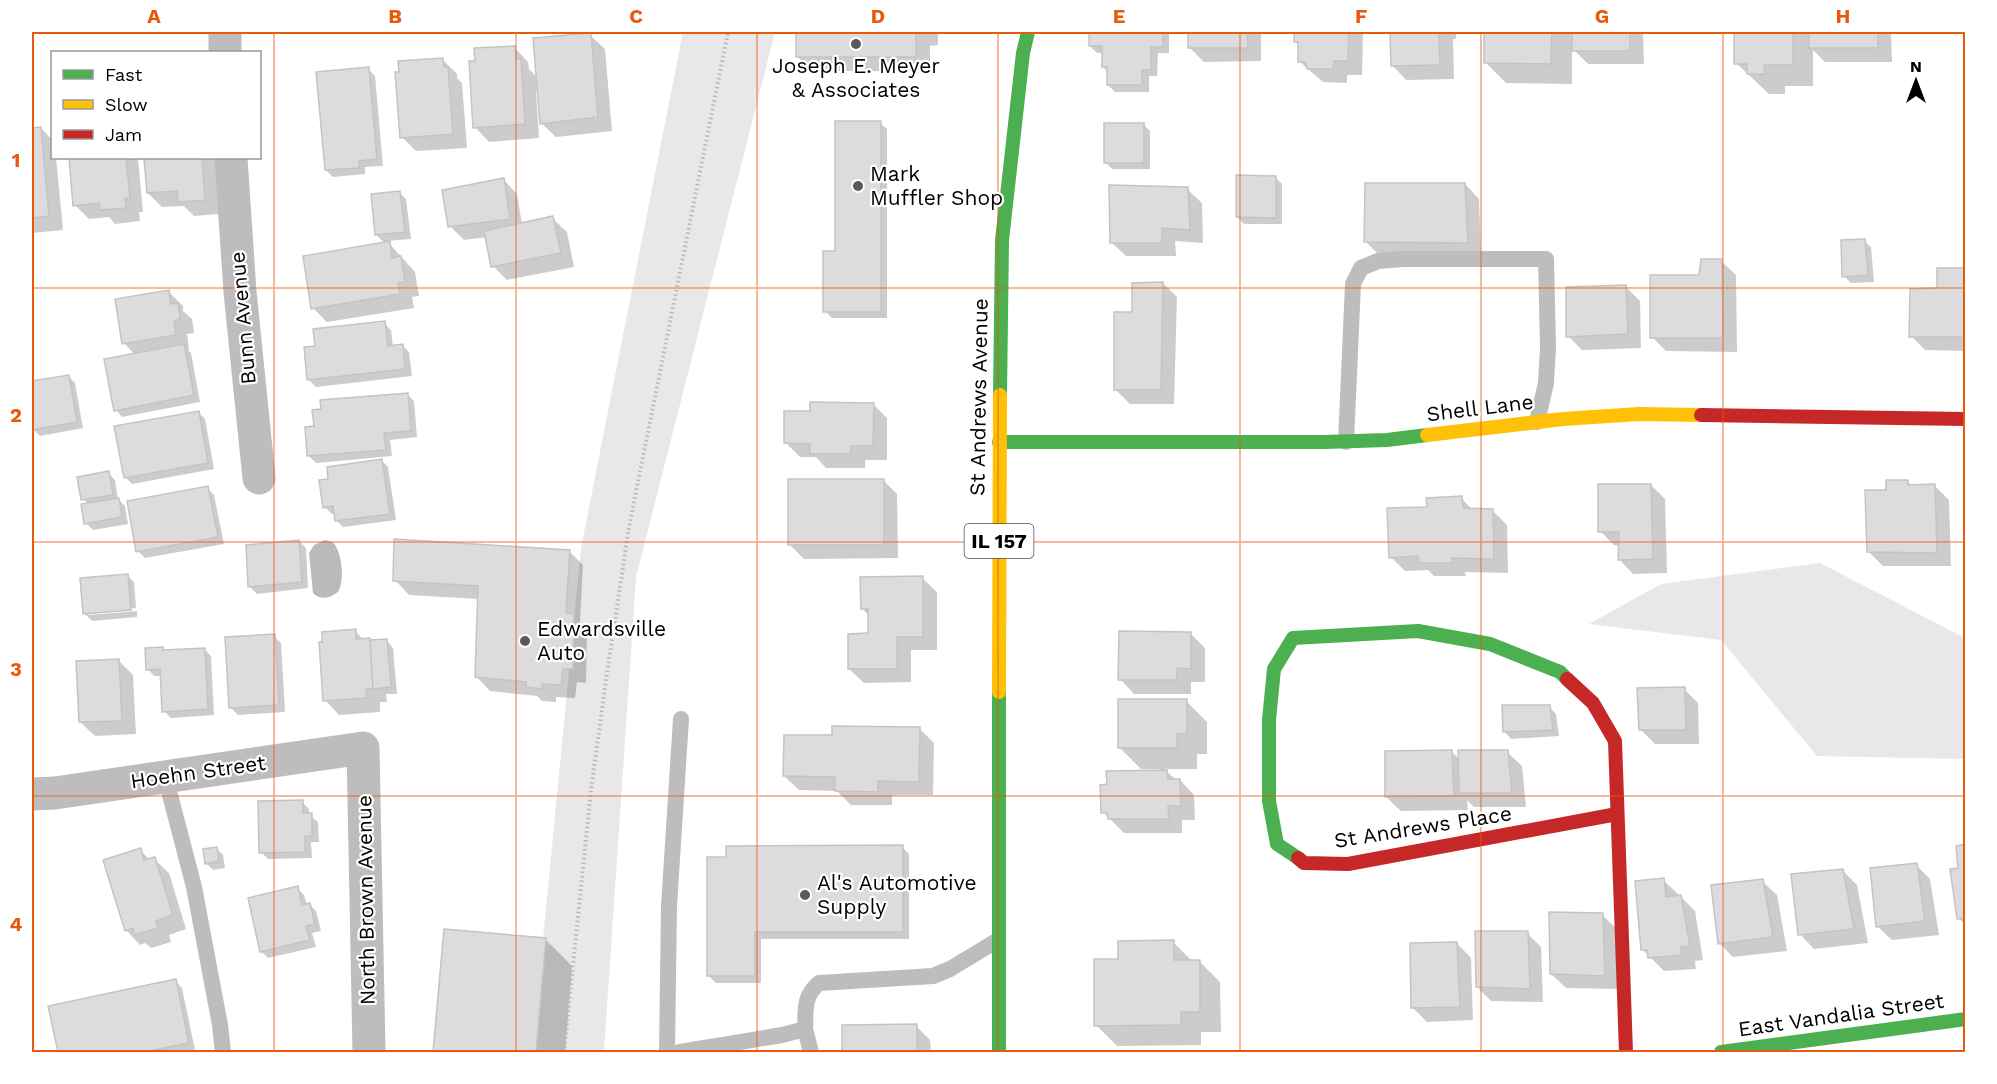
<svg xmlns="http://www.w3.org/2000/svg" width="1997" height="1084" font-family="'Work Sans',sans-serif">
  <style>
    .green { fill: #e8e8e8 }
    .water { fill: #bababa }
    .shadow { fill: #0003 }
    .building { fill: #dcdcdc; stroke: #c4c4c4; stroke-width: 1.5 }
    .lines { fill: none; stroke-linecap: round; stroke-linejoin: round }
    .path { stroke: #b8b8b8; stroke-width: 4; stroke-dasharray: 1.5 3; stroke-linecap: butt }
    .lane { stroke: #bdbdbd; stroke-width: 16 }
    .street { stroke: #bdbdbd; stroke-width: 33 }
    .fast { stroke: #4caf50; stroke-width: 14 }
    .slow { stroke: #ffc107; stroke-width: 14 }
    .jam { stroke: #c62828; stroke-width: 14 }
    .grid { fill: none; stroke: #e8590c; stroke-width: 1.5; stroke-opacity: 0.55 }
    .poi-dot { fill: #595959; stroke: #fff; stroke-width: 2 }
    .labels { text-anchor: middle; stroke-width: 4.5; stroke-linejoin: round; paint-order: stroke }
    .shield { fill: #fff; stroke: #4c4c4c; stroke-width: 1.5 }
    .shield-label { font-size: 20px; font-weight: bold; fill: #000 }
    .poi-label { font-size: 21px; fill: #000; stroke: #fff; text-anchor: start }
    .street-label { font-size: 21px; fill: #000; stroke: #fff }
    .neatline { fill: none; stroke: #e8590c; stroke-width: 2 }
    .grid-label { font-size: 20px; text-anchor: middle; font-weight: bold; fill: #e8590c }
  </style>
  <rect width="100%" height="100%" fill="#fff"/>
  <g class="green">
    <path d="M683,32H775L636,577L604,1052H532L581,548Z"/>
    <path d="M1820,563L1965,638V759L1817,756L1721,640L1589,624L1661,584Z"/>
  </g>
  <path class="water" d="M325,540L333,542C342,553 345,579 338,592C330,598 321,601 313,593L309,553L314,545Z"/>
  <g class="shadow">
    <path d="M798,32H938V45L930,46V71H812L798,57Z"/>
    <path d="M1090,32H1169V53H1158L1157,76H1149V92H1115L1108,85V72L1103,67V53H1097L1090,46Z"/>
    <path d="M1189,32H1261V61L1204,62L1190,48Z"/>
    <path d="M1296,32H1363L1362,75H1347V83L1323,82L1299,61L1300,46L1295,41Z"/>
    <path d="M1391,32H1456V39H1453L1454,79L1406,80L1392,65Z"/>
    <path d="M1485,32H1643L1644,64H1588L1572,48V84L1506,83L1485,62Z"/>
    <path d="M1736,32H1891L1892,62H1825L1813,50V86H1785V94H1769L1736,63Z"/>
    <path d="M590,35L605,49L612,131L556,137L541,123L539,90H536L539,138L489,142L475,127L477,62L514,47L528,62L529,69L538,78Z"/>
    <path d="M443,60L457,74V78L462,83L467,148L416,151L402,137Z"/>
    <path d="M368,69L375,76L383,166L365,167V174L333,177L326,170Z"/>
    <path d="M880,123L887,129V318H832L825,311L836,252Z"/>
    <path d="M1143,124L1150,131V169H1112L1105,162Z"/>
    <path d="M41,128L52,140V158H56L63,230L32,233V129Z"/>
    <path d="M70,158H138L143,212H139L140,221L115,224L109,217L89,219L75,205Z"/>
    <path d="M145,158H215L219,214L194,216L184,206L162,207L148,193Z"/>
    <path d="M1275,177L1282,184V224H1244L1237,217Z"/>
    <path d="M503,179L517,194L522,224L552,218L567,232L574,267L507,280L493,266L487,237L464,240L450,226Z"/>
    <path d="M1465,184L1479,199L1481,257L1380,256L1365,241Z"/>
    <path d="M1187,189L1202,203L1203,243L1175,241L1176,256H1126L1111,242Z"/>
    <path d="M399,192L406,199L411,239L387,241L415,272L419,296L412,297L414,308L327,322L313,308L386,244L376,235Z"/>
    <path d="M1864,241L1871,247L1874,282L1851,283L1844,276Z"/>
    <path d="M1721,261L1736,275L1737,352L1666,351L1652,337L1700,277Z"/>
    <path d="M1966,269V351L1925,350L1911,336L1939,290Z"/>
    <path d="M1163,283L1177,297L1174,404H1130L1116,390L1134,314Z"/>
    <path d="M1626,287L1640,301L1641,348L1582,350L1568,336Z"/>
    <path d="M168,291L183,306V311L192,319L194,333L187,334L189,349L188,350L191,353L200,402L122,417L116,410L135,355L124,343Z"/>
    <path d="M384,323L391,330L393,347L403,346L409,352L412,376L316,387L309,380L316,347Z"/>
    <path d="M68,376L75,383L83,428L40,436L33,429L32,419V383Z"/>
    <path d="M407,394L414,401L417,437L390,440L392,456L316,463L309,456L315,427Z"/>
    <path d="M873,404L887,418V460H865V468H826L816,457H800L786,443L812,413Z"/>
    <path d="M198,412L205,419L214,469L132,484L125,477Z"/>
    <path d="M381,460L388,467L396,520L343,527L336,520L335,514H332L325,507L330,480Z"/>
    <path d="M108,473L115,480L118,499L125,506L128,524L93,530L86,523L88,504L83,499Z"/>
    <path d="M883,480L897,494L898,558L804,559L790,545Z"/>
    <path d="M1908,482L1913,487L1935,486L1949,500L1951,566H1883L1868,551L1887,492Z"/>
    <path d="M1651,485L1665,499L1667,573L1633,574L1619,559L1620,546L1614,545L1600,531Z"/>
    <path d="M207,488L214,495L224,544L145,558L138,551Z"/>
    <path d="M1461,498L1473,510H1492L1507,525L1508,573L1465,572L1466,576H1434L1428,570L1405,571L1391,557L1429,508Z"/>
    <path d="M299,541L306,548L308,588L257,594L250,587Z"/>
    <path d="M569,551L583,565L580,622L587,630L586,683L577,682L575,698L556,697V702L542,701L537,696L490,691L476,676L479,599L409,595L395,580Z"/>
    <path d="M127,575L134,582L136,608L89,612V615L137,611V617L92,621L85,614Z"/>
    <path d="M922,578L937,592V650H911V682L864,683L849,669L869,634V616L862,608Z"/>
    <path d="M355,631L364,640L371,642L387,641L393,648L397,694H386L387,702H380V712L339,715L325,700Z"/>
    <path d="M1190,633L1205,648V682H1191V694H1134L1120,679Z"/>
    <path d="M274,636L281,643L285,712L238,715L231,708Z"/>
    <path d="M163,649L166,652L204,649L211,656L214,715L171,718L164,711L162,676H154L148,669Z"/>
    <path d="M118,660L133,675L136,734L95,736L80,722Z"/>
    <path d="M1684,689L1698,703L1699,744H1655L1640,729Z"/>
    <path d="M1186,701L1207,722V754H1197V769H1164L1176,780H1180L1194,795L1195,820H1182V833H1124L1103,812L1161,772V769H1141L1120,748Z"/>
    <path d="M1549,707L1556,714L1559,736L1511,739L1505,732Z"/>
    <path d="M920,729L934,743L933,795H892V805H851L837,791L799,790L784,776L833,737Z"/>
    <path d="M1451,751L1460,760L1507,752L1522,766L1526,807H1474L1467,800L1468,810L1401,811L1386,797Z"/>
    <path d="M302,802L309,809V815L318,822L319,842H311L312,858L268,859L261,852Z"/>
    <path d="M1966,846V925L1958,918L1960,869Z"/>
    <path d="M902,847L909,854V939H761V983H716L709,976V859Z"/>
    <path d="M216,848L223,855L225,868L213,870L206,863Z"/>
    <path d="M140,850L150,860L154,859L169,873L186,929L169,935L171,942L151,948L145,943L140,945L126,930Z"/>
    <path d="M1916,865L1930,879L1939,935L1892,940L1877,926Z"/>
    <path d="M1843,871L1857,885L1868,943L1814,949L1800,934Z"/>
    <path d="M1663,880L1678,894V897H1681L1695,911L1703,960L1695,961L1696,969L1664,971L1642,949Z"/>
    <path d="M1762,881L1777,895L1787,951L1733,957L1719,943Z"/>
    <path d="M297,888L304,895L307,905L309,904L316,911L321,931L312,933L316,947L268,958L261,951Z"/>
    <path d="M1602,915L1617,929L1619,989L1566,988L1551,974Z"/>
    <path d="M445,931L545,939L572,966L565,1052H435Z"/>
    <path d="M1527,933L1541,947L1543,1002L1491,1001L1477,987Z"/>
    <path d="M1173,942L1192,961H1199L1220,982L1221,1032H1201V1045L1117,1046L1096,1025L1120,960Z"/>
    <path d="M1457,943L1471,958L1473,1020L1427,1022L1413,1008Z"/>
    <path d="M175,981L182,988L195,1050L182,1052H60L50,1007Z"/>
    <path d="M916,1026L930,1040L931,1052H843V1027Z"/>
  </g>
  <g class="building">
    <path d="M796,32H924H916V57H796Z"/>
    <path d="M1089,32H1163V47H1151V70H1142V85H1107V67H1102V46H1089Z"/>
    <path d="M1188,32H1247L1248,48H1188Z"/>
    <path d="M1294,32H1349L1348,61H1334L1333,69H1307L1305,62H1298V42H1294Z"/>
    <path d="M1390,32H1439L1440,65L1391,66Z"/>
    <path d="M1484,32H1552L1551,64L1484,63Z"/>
    <rect x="1572" y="32" width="58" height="19"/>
    <path d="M1734,32H1793V65H1764L1765,74H1747V64H1734Z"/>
    <rect x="1809" y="32" width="69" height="16"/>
    <path d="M591,33L598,117L540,124L533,38Z"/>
    <path d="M515,46L516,59H521L525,124L473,128L469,61H475L474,48Z"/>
    <path d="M443,58L444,67H448L453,134L400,138L395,72H399L398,61Z"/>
    <path d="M369,67L377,159L359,161V168L325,170L316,72Z"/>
    <path d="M835,121H881V312H823V251H835Z"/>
    <rect x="1104" y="123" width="40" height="40"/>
    <path d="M41,127L49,216L32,218V128Z"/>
    <path d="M69,158H126L130,198H125L126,208L100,210L99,203L73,206Z"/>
    <path d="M144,158H202L205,200L178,202L177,191L147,193Z"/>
    <path d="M1236,175L1276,176V218L1236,217Z"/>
    <path d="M504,178L510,219L448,227L442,190Z"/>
    <path d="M1365,183H1465L1468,243L1364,242Z"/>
    <path d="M1109,185L1188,187L1190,230L1162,228V243H1110Z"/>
    <path d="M400,191L405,232L375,235L371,194Z"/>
    <path d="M553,216L561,253L491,267L484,231Z"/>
    <path d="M1865,239L1868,275L1842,277L1841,240Z"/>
    <path d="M390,241L392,258L401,256L405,282L398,283L400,294L311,309L303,256Z"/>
    <path d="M1701,259H1722L1723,338H1650V275H1699Z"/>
    <path d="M1937,268H1966V337H1909L1910,289L1937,288Z"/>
    <path d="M1163,282L1161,390H1114V312H1132V283Z"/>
    <path d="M1626,285L1628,334L1566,337V287Z"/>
    <path d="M169,290L171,304L178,303L180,319L174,321L176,335L122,344L115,299Z"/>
    <path d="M385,321L388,346L403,344L405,369L307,380L304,347L315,346L313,329Z"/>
    <path d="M184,344L194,395L114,411L104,359Z"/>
    <path d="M69,375L77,422L32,430V381Z"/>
    <path d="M408,393L411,431L384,433L386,450L307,456L305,427L314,426L312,410L321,409L320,400Z"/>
    <path d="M810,402L874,403L873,446H851V454H810V444L784,443V411H810Z"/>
    <path d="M199,411L208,463L124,478L114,426Z"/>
    <path d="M382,459L390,514L335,521L333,506L323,508L319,480L328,479L327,467Z"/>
    <path d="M109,471L113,495L81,500L77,477Z"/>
    <rect x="788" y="479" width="96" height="66"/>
    <path d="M1886,480H1908V485L1935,484L1937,553L1867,552L1865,490H1886Z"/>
    <path d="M1598,484H1651L1653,559L1618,560L1619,532H1598Z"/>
    <path d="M208,486L218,537L136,552L127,501Z"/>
    <path d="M1462,496L1463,508L1493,509L1494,559L1452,558L1453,563H1419L1418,556L1389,558L1387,508L1427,507L1426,498Z"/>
    <path d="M119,498L122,517L84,524L81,504Z"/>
    <path d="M394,539L570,550L566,613L574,614L573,669H563L561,685L542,684V689L526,687V682L475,677L478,586L393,581Z"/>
    <path d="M299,540L302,582L248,587L246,545Z"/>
    <path d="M128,574L131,610L83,614L80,578Z"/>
    <path d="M923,576V637H897V669H848V634L868,633V609H861L860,577Z"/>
    <path d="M356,629V639L370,638L373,689H366L367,698L323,701L319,642H322V632Z"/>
    <path d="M1119,631L1191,632V669L1177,668V680H1118Z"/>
    <path d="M275,634L279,705L229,708L225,637Z"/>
    <path d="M387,639L391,687L373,689L370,640Z"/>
    <path d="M163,647V650L205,648L208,709L162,712L160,669L146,670L145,648Z"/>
    <path d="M119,659L122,721L79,722L76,661Z"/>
    <path d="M1685,687L1686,730H1639L1637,688Z"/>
    <path d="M1118,699H1187V734H1177V748H1118Z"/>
    <path d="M1502,705H1550L1553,730L1503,732Z"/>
    <path d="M832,726L920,727L919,782L878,781V792L835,791V777L783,776L784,735H832Z"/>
    <path d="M1452,750L1454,796L1385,797V751Z"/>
    <path d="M1458,750H1508L1512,793H1459Z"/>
    <path d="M1167,770L1168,779H1180L1181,806H1168L1169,819H1108L1107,813H1101L1100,785L1107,784L1106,771Z"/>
    <path d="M303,800V813H312V836H305V852L259,853L258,801Z"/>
    <path d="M1966,844V918L1957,919L1950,869L1958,868L1956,846Z"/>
    <path d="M903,845V932H755V976H707V857H726V846Z"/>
    <path d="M217,847L219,861L205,864L203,849Z"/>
    <path d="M141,848L144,860L155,857L173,915L156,921L158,928L135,935L133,928L125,931L103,860Z"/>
    <path d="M1917,863L1925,921L1876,927L1870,868Z"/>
    <path d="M1843,869L1854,929L1798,935L1791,874Z"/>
    <path d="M1664,878L1666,897L1681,895L1690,946L1681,947L1682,955L1648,958L1647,950H1641L1635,881Z"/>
    <path d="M1763,879L1773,937L1718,944L1711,885Z"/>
    <path d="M298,886L302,905L310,903L315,924L306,926L310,940L260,952L248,898Z"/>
    <path d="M1549,912L1603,913L1605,976L1550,974Z"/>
    <path d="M444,929L546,938L536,1052H433Z"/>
    <path d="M1475,931H1528L1530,989L1476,987Z"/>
    <path d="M1174,940V960H1200V1012H1181V1025L1094,1026V959H1118V941Z"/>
    <path d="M1457,942L1460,1007L1411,1008L1410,943Z"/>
    <path d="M176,979L189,1043L144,1052H58L48,1006Z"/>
    <path d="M917,1024V1052H842V1025Z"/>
  </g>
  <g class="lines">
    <path class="path" d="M564,1052L591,790L605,687L629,527L728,32"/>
    <g class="lane">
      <path d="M1346,442L1353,284L1361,268L1378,261L1403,259H1546L1548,347L1546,383L1537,422"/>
      <path d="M167,777L170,795L194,887L220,1025L223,1052"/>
      <path d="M805,1029C806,1009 803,997 819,983L933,976L950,969L998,940"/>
      <path d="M667,1052L669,906L681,719"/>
      <path d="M680,1052L782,1035L805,1029L811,1052"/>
    </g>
    <g class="street">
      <path d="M225,32V52"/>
      <path d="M231,158L240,292L259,478"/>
      <path d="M32,794L55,793L363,748L369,1052"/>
    </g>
    <g class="fast">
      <path d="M1000,395L1002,240L1023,53L1028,32"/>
      <path d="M999,442H1324L1387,440L1427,435"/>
      <path d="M999,692V1052"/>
      <path d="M1298,858L1277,844L1269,801V720L1274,669L1293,638L1418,631L1490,644L1560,672L1567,679"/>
      <path d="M1721,1052L1966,1019"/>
    </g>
    <g class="slow">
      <path d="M1427,435L1563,419L1639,414L1701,415"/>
      <path d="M999,692L1000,395"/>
    </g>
    <g class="jam">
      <path d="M1701,415L1966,419"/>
      <path d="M1567,679L1593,703L1615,741L1626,1052"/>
      <path d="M1298,858L1304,863L1348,864L1617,814"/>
    </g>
  </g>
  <path class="grid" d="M274,32V1052M516,32V1052M757,32V1052M998,32V1052M1240,32V1052M1481,32V1052M1723,32V1052M32,288H1966M32,542H1966M32,796H1966"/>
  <g class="poi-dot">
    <circle cx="856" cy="44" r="6"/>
    <circle cx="858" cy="186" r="6"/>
    <circle cx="525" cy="641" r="6"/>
    <circle cx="805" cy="895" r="6"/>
  </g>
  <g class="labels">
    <rect class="shield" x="964.5" y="524" width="69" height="34" rx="4.5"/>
    <g class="shield-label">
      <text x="999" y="548">IL 157</text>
    </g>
    <g class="poi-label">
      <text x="856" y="73" text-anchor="middle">Joseph E. Meyer<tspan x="856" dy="24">&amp; Associates</tspan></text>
      <text x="870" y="181">Mark<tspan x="870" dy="24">Muffler Shop</tspan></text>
      <text x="537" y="636">Edwardsville<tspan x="537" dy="24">Auto</tspan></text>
      <text x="817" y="890">Al's Automotive<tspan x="817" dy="24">Supply</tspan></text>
    </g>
    <g class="street-label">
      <text transform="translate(243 318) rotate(-95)" y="7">Bunn Avenue</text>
      <text transform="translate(979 397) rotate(-89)" y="7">St Andrews Avenue</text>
      <text transform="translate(1480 408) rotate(-7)" y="7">Shell Lane</text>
      <text transform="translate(198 772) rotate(-8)" y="7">Hoehn Street</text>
      <text transform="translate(1423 827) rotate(-9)" y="7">St Andrews Place</text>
      <text transform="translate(366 900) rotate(-91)" y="7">North Brown Avenue</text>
      <text transform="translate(1841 1015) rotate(-8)" y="7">East Vandalia Street</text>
    </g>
  </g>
  <rect width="1997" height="1084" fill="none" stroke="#ffffff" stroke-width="66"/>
  <rect x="51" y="51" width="210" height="108" fill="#ffffff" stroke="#999999" stroke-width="1.5"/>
  <rect x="63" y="70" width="30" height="9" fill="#4caf50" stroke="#999999" stroke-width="1.5"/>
  <text x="105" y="81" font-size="18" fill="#000000">Fast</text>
  <rect x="63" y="100" width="30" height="9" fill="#ffc107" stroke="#999999" stroke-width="1.5"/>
  <text x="105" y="111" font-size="18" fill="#000000">Slow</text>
  <rect x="63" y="130" width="30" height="9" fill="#c62828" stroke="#999999" stroke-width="1.5"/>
  <text x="105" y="141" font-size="18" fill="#000000">Jam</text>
  <g transform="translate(1916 81)" stroke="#ffffff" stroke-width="4.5" paint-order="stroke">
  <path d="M0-4.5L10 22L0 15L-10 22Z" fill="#000000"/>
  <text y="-9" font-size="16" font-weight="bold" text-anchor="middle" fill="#000000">N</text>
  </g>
  <rect x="33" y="33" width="1931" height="1018" class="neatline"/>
  <g class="grid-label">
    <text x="154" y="23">A</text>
    <text x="395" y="23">B</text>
    <text x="636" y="23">C</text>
    <text x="878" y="23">D</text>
    <text x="1119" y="23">E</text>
    <text x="1361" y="23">F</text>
    <text x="1602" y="23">G</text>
    <text x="1843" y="23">H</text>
    <text x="16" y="167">1</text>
    <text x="16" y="422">2</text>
    <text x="16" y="676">3</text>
    <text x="16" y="931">4</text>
  </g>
</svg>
